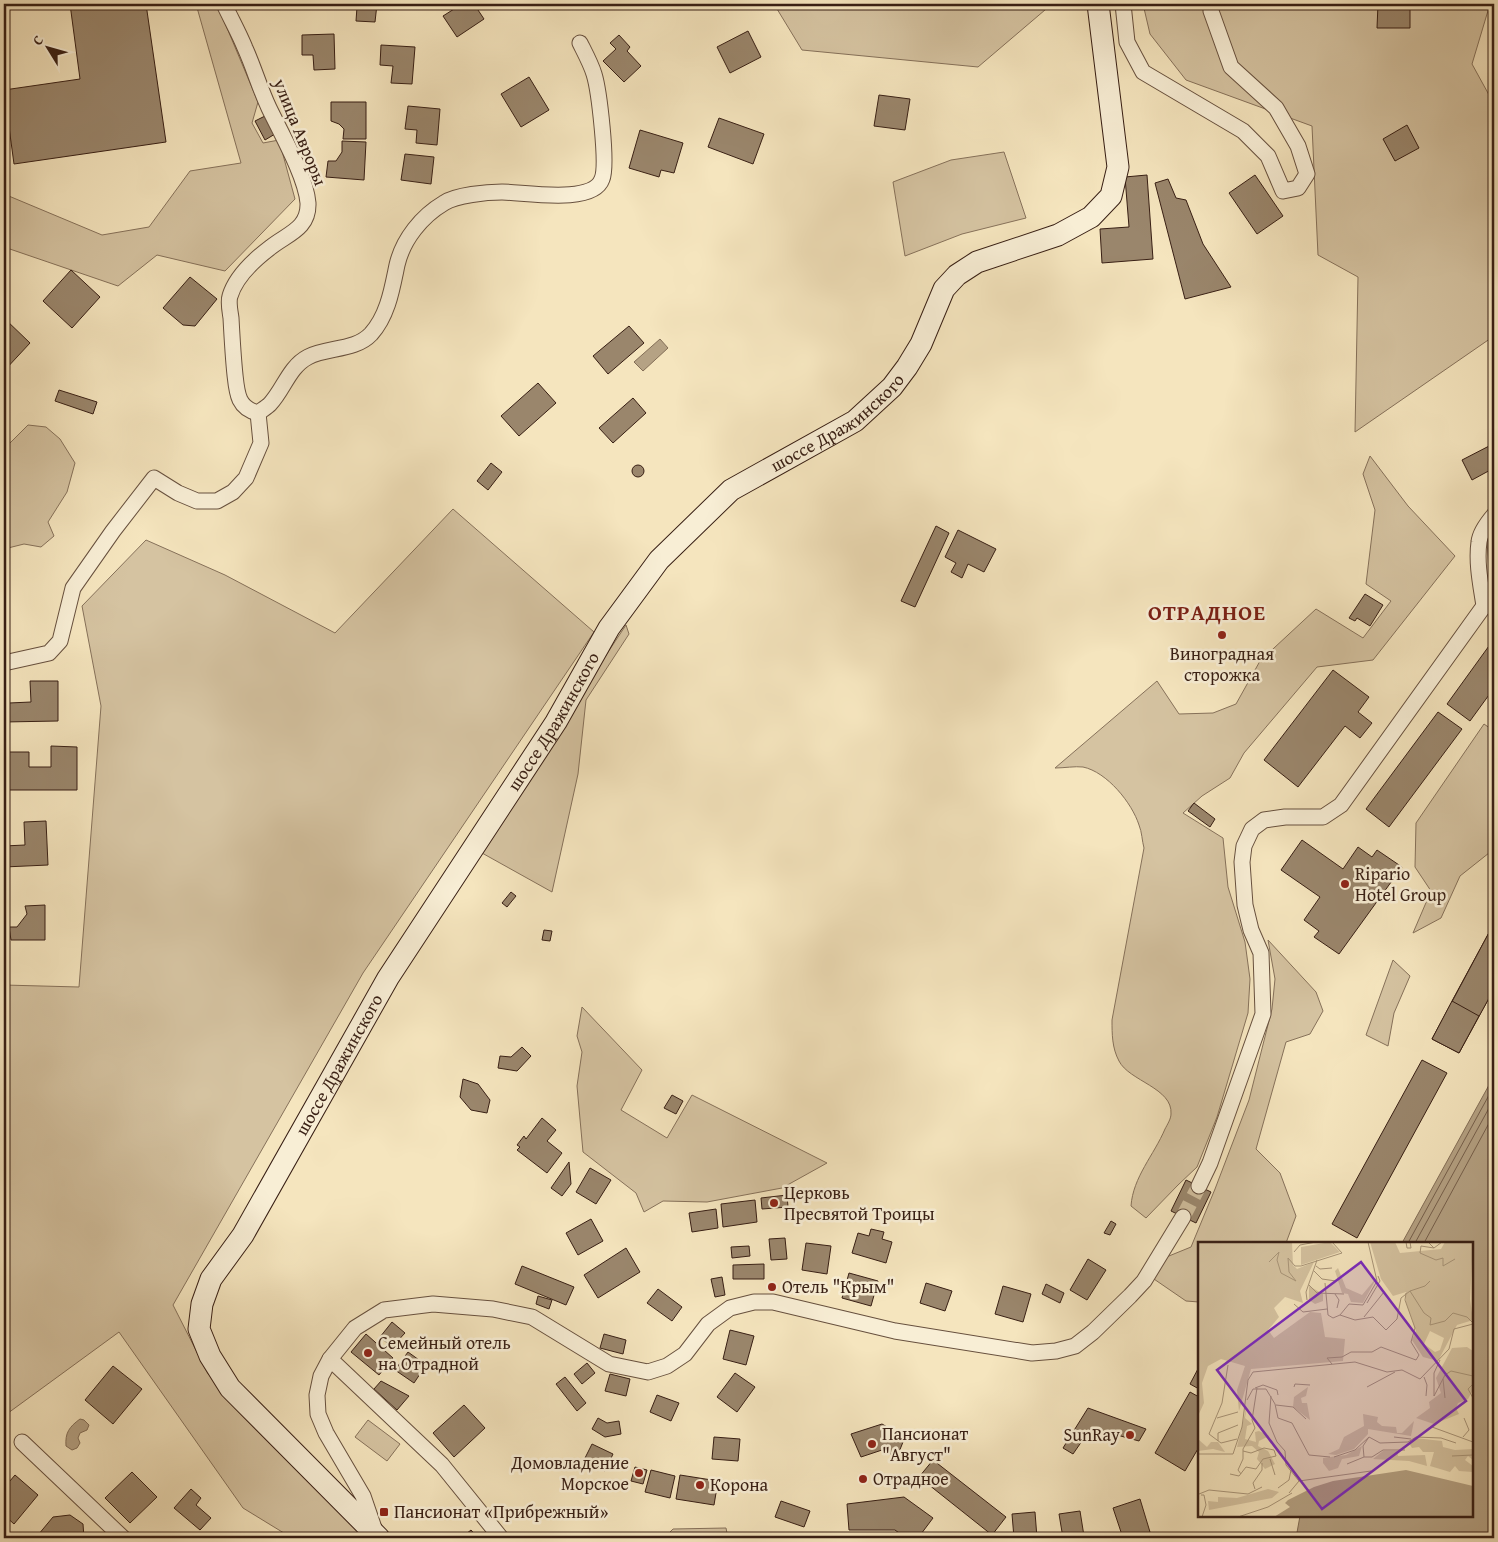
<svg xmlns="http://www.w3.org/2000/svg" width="1498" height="1542" font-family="'Gentium Book Plus',serif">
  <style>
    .green { fill: #d5c3a1; stroke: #86715a }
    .water { fill: #b5a284; stroke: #836e57 }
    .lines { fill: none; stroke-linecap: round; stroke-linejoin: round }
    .shore { stroke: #76604c; stroke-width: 1 }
    .building { fill: #9a866c; stroke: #381f14 }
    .minor-tunnel { stroke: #cfbd9c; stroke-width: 15; stroke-dasharray: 15 8; stroke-linecap: butt }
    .minor-casing { stroke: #67503e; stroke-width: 17 }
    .secondary-casing { stroke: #381f14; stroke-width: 23 }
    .minor { stroke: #f8eed5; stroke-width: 15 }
    .secondary { stroke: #f8eed5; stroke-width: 21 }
    .poi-dot { fill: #8f2418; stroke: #f8eed5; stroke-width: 2 }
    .labels { text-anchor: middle; stroke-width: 5; stroke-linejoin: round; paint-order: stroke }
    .street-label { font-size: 18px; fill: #381f14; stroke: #f8eed5 }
    .poi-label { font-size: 18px; fill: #381f14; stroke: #f8eed5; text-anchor: start }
    .district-label { font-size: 22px; font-weight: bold; letter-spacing: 1px; fill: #7a1f14; stroke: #f8eed5 }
    .inset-road { fill: none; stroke: #a9967a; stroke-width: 1 }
    .view { fill: #7b2cbf; fill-opacity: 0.15; stroke: #7b2cbf; stroke-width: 2.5 }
    .inset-edge { fill: none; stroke: #381f14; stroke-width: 2.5 }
  </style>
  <rect width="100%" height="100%" fill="#f5e5be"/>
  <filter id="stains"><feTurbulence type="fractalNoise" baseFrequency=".004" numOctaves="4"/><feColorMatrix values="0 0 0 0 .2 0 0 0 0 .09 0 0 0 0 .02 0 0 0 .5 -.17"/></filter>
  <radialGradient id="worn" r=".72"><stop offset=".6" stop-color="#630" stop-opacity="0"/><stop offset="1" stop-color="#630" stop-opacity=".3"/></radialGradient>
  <g class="green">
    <path d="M196,4H217L258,102L252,123L263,143L279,140L295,199L225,271L157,255L118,286L4,247V194L102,235L149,227L190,171L241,163Z"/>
    <path d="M774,4H1052L978,67L802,50Z"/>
    <path d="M1143,4H1490L1472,64L1494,104V336L1355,432L1358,277L1318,255L1312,126L1186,80L1150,34Z"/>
    <path d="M1004,152L1026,218L962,234L905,256L893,182L951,160Z"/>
    <path d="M28,425L46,427L60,439L75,463L67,492L48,522L54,536L41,547L24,544L4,549V449Z"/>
    <path d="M1370,456L1408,506L1455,556L1373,660L1317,667L1244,753L1230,778L1202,796L1183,813L1223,838L1228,887L1245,942L1250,979L1248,1013L1217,1117L1197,1167L1178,1185L1146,1218L1131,1206C1133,1177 1154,1155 1165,1129C1167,1125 1171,1119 1171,1114C1173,1088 1129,1081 1119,1061C1112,1048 1112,1034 1112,1020L1144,848C1142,841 1142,832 1139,825C1132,803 1107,772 1083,767C1075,766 1064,768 1055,768L1157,681L1179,714L1213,713L1236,704L1260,661L1316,609L1363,638L1391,601L1366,584L1375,510L1363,474Z"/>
    <path d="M453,509L594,632L363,973L173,1305L208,1374L363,1526L368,1538H292L243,1508L119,1332L4,1416V985L79,987L101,706L82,606L146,540L225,575L335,633Z"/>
    <path d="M1494,529V600H1491L1487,541Z"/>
    <path d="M626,625L629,634L586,700L578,774L552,892L482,853L549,741Z"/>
    <path d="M1484,724L1494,731V849L1460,876L1441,918L1413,933L1431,891L1415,867L1416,823Z"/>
    <path d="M1268,940L1316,992L1323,1011L1310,1034L1286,1042L1256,1149L1280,1173L1296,1216L1286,1243H1199V1302L1186,1301L1151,1277L1164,1258L1191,1247L1215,1189L1249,1100L1272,1009L1275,979Z"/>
    <path d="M1393,960L1410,976L1394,1013L1388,1046L1366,1035Z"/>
    <path d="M582,1007L642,1070L621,1110L667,1138L692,1095L827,1163L782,1188L707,1202L663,1201L644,1212L636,1193L583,1152L577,1086L582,1052L577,1036Z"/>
    <path d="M368,1420L400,1444L387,1461L355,1437Z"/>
    <path d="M726,1528L728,1538H664L673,1529Z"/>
  </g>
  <g class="water">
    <path d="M660,339L668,348L643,371L634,362Z"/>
    <path d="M1494,1076V1538H1296L1300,1516H1472V1243H1402Z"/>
    <path d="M80,1419L84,1420L89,1425L87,1430L80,1433L78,1438L80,1443L77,1448L72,1450L66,1446C65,1433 69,1427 80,1419Z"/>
  </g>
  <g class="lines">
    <g class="shore">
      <path d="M1408,1243L1494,1086"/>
      <path d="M1415,1243L1494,1099"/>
      <path d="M1424,1243L1494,1114"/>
    </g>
  </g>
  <g class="building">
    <path d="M70,4H146L166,142L14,164L4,90L80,79Z"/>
    <path d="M344,4H377L375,22L356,21L357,7L343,6Z"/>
    <path d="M462,4H474L484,19L457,37L443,16Z"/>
    <path d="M1378,4H1410V28H1377Z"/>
    <path d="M748,31L761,57L730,73L717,47Z"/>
    <path d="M334,34L335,69L314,70L313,55H302V35Z"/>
    <path d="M619,35L630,47L627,51L641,66L624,82L603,61L616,49L610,43Z"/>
    <path d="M381,45L415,47L412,84L391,83L393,66L380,65Z"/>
    <path d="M529,77L549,110L521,127L501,94Z"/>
    <path d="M879,95L910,99L905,130L874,126Z"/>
    <path d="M331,102H366V139H343L344,129L339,124L331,121Z"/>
    <path d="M408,106L440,109L437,145L416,143L417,130L405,129Z"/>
    <path d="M265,116L275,134L265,140L255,121Z"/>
    <path d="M719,118L764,134L753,164L708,147Z"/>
    <path d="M1407,125L1419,148L1395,161L1383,139Z"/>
    <path d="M640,130L683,143L674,173L661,170L659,177L629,168Z"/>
    <path d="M342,141L366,142L364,180L326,177L328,161H336L342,152Z"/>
    <path d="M405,154L434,157L431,184L401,180Z"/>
    <path d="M1147,175L1153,259L1102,263L1100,229L1129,227L1125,177Z"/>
    <path d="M1255,175L1283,216L1257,234L1229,193Z"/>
    <path d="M1168,179L1176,198L1186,200L1203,244L1231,287L1185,299L1155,183Z"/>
    <path d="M71,270L100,297L72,328L43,301Z"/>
    <path d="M190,277L217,299L195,326L183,325L163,308Z"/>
    <path d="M4,318L30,343L4,371Z"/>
    <path d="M629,326L644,343L608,374L593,356Z"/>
    <path d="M538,383L556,403L519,436L501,416Z"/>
    <path d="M59,390L97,402L93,414L55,401Z"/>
    <path d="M633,398L646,413L613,443L599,428Z"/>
    <path d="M1493,444L1494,468L1472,480L1462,460Z"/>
    <path d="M491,463L502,472L488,490L477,481Z"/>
    <circle cx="638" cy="471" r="6"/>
    <path d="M936,526L949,533L915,607L901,601Z"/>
    <path d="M958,530L996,549L984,572L968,564L962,578L951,572L956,563L945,557Z"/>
    <path d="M1365,594L1383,605L1370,626L1357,618L1355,621L1349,618Z"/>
    <path d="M1494,639V688L1470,721L1447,704Z"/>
    <path d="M1333,670L1369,697L1358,712L1372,723L1360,738L1345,726L1298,787L1264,760Z"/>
    <path d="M30,681H58V721L4,722V682H9V703L31,702Z"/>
    <path d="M1438,712L1462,729L1389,827L1366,809Z"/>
    <path d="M51,746L77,747V790H4V752H29V767H51Z"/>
    <path d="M1194,803L1215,819L1210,827L1188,811Z"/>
    <path d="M46,821L48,865L4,867V846L25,845L24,822Z"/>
    <path d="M1302,840L1343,869L1358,847L1372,857L1377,850L1402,867L1339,954L1314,937L1319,931L1304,920L1320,897L1281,870Z"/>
    <path d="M511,892L516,896L507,907L502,903Z"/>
    <path d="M45,905V940H11L9,927H17L27,914L25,906Z"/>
    <path d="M1492,927L1494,928V989L1479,1016L1452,1001Z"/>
    <path d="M1492,927L1494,928V989L1459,1053L1432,1039Z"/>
    <path d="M544,930L552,931L550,941L542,940Z"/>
    <path d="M1452,1001L1479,1016L1459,1053L1432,1039Z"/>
    <path d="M522,1047L531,1056L517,1071L498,1068L500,1056L511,1057Z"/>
    <path d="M1422,1060L1447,1073L1357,1238L1332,1224Z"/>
    <path d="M463,1079L478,1084L490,1100L487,1113L471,1110L460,1097Z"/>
    <path d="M672,1095L683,1101L676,1114L664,1108Z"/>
    <path d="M542,1118L556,1130L547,1141L562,1153L547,1173L517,1150L520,1147L517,1145L524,1136L526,1139Z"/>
    <path d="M569,1162L571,1184L562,1196L551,1188Z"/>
    <path d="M590,1168L611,1180L596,1204L576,1192Z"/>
    <path d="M1186,1180L1211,1192L1196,1223L1171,1211Z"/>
    <path d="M787,1195L788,1207L762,1209L761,1198Z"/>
    <path d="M755,1200L757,1222L723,1227L721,1204Z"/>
    <path d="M716,1209L718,1228L692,1232L689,1213Z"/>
    <path d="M591,1219L603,1241L578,1255L566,1233Z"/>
    <path d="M1111,1221L1116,1224L1110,1235L1104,1233Z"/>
    <path d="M871,1229L884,1232L882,1239L892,1242L886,1263L852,1253L858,1233L869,1236Z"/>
    <path d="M785,1238L787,1259L771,1260L769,1239Z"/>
    <path d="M806,1243L831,1246L827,1274L802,1270Z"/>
    <path d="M749,1246L750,1256L732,1258L731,1247Z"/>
    <path d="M626,1248L640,1272L598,1298L584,1275Z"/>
    <path d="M1088,1259L1106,1270L1087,1300L1070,1290Z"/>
    <path d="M764,1264V1279H733V1265Z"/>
    <path d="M522,1266L574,1287L566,1305L515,1284Z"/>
    <path d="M849,1273L878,1281L871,1306L842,1298Z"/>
    <path d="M722,1277L725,1295L715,1297L711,1279Z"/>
    <path d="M926,1283L952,1291L945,1311L920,1303Z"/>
    <path d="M1046,1284L1064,1293L1060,1303L1042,1294Z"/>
    <path d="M1003,1286L1031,1294L1023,1322L995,1314Z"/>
    <path d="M658,1289L682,1307L672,1321L647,1303Z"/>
    <path d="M538,1296L552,1300L549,1309L536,1304Z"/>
    <path d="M392,1322L405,1333L392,1347L380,1337Z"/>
    <path d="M730,1330L754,1336L746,1365L723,1359Z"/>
    <path d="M366,1334L393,1358L379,1375L351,1352Z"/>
    <path d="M604,1334L626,1340L623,1354L600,1348Z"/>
    <path d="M408,1352L426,1365L414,1383L395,1370Z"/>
    <path d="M587,1363L595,1373L582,1384L574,1374Z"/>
    <path d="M113,1366L142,1389L113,1424L85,1400Z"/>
    <path d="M1199,1367V1389L1190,1384Z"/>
    <path d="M735,1373L755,1387L737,1412L717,1397Z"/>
    <path d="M610,1374L630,1379L626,1396L605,1391Z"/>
    <path d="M565,1377L586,1403L577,1411L556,1384Z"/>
    <path d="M381,1381L409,1396L397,1410L374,1389Z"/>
    <path d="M1190,1392L1199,1397V1447L1185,1471L1155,1453Z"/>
    <path d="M657,1395L679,1403L671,1421L650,1412Z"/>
    <path d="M464,1405L485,1428L454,1457L433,1433Z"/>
    <path d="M1088,1408L1146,1429L1139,1441L1091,1428L1073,1454L1063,1448Z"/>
    <path d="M598,1418L607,1423L619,1421L621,1434L605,1437L592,1429Z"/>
    <path d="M882,1424L905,1437L897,1457L882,1450L861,1457L851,1434Z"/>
    <path d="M714,1437L740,1439L738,1461L712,1459Z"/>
    <path d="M592,1444L613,1454L605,1471L584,1460Z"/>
    <path d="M933,1460L1006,1517L992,1535L919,1477Z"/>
    <path d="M635,1467L647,1470L643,1484L631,1481Z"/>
    <path d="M651,1470L675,1476L670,1498L645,1492Z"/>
    <path d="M132,1472L157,1497L130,1523L105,1498Z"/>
    <path d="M15,1475L38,1495L14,1524L4,1515V1488Z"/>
    <path d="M680,1475L718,1481L714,1505L676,1499Z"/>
    <path d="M191,1489L201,1498L196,1505L211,1518L200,1530L174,1508Z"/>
    <path d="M904,1497L933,1518L918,1538H906L895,1530H849L847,1504Z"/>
    <path d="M1140,1499L1150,1532L1131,1538H1123L1113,1508Z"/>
    <path d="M781,1501L810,1511L804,1527L775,1517Z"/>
    <path d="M1080,1511L1084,1536L1063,1538L1059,1514Z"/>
    <path d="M1035,1512L1037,1538H1014L1012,1514Z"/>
    <path d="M70,1515L83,1524L84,1538H37L38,1535L53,1517Z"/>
    <path d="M471,1530L478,1538H461Z"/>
    <path d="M846,1533V1538H814L812,1535Z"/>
  </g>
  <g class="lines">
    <path class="minor-tunnel" d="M1183,1217L1199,1186"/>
    <defs>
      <g id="minor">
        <path d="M224,4C231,19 239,33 245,48C254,68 260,89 269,108C281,133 306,177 308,203C309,229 287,234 271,247C255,259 236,276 230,296C228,302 230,311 231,318C232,337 233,356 235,375C237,394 238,408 258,413C262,410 267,407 270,404C284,389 289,367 308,357C327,347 355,351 371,334C388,315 392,289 397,265C403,239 422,216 444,203C456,195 487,192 502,192C524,192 593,205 602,179C608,165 599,90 594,74C591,64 585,53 580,43"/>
        <path d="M1123,4L1127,42L1143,72L1243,131L1268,156L1283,191L1298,188L1307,174L1298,146L1276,108L1231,67L1211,11V4"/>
        <path d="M4,663L49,653L60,641L73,588L113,531L154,478L178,493L197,501H217L233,492L246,478L261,443L258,413"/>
        <path d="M1199,1186L1210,1163L1263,1014L1261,953L1251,930L1245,905L1242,862L1244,846L1252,829L1264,820L1285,817H1323L1341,805L1484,606C1481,586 1476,563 1479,542C1480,532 1488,522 1494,515"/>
        <path d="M330,1359L442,1465L501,1538"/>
        <path d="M22,1442L123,1538"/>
        <path d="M375,1531L363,1496L326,1433L318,1414L317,1395L321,1376L330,1359L355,1328L384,1310L433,1304L493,1309L532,1317L609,1364L648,1372L667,1366L685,1354L708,1324L730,1308L754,1302H773L895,1331L1032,1353L1056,1351L1075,1346L1093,1332L1130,1296L1144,1281L1183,1217"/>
      </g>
      <g id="secondary">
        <path id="s1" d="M379,1538L230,1388L210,1356L199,1329L202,1304L211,1279L243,1235L388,978L556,722L609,628L659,560L731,490L855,421L892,387L907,367L921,344L944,289L957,275L977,262L1058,235L1091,217L1111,196L1118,167L1098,4"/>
      </g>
    </defs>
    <use href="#minor" class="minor-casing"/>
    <use href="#secondary" class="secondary-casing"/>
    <use href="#minor" class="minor"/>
    <use href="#secondary" class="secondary"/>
  </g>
  <g class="poi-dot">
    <circle cx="1222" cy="635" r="5"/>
    <circle cx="1345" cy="884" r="5"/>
    <circle cx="774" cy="1203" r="5"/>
    <circle cx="772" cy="1287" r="5"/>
    <circle cx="368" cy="1353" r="5"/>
    <circle cx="1130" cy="1435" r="5"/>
    <circle cx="872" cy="1444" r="5"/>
    <circle cx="639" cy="1473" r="5"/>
    <circle cx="863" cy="1479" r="5"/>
    <circle cx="700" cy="1485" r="5"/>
    <rect x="379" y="1507" width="10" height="10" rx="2.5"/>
  </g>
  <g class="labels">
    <g class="street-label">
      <text transform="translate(300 132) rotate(68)" y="6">улица Авроры</text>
      <text dy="6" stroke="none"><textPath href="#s1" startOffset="1405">шоссе Дражинского</textPath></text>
      <text dy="6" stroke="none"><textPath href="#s1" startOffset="985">шоссе Дражинского</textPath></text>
      <text dy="6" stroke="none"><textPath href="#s1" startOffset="580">шоссе Дражинского</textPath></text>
    </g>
    <g class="poi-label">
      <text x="1222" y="660" text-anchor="middle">Виноградная<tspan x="1222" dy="21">сторожка</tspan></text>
      <text x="1355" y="880">Ripario<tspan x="1355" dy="21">Hotel Group</tspan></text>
      <text x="784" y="1199">Церковь<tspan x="784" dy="21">Пресвятой Троицы</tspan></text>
      <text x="782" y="1293">Отель "Крым"</text>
      <text x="378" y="1349">Семейный отель<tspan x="378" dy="21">на Отрадной</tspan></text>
      <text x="882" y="1440">Пансионат<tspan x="882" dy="21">"Август"</tspan></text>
      <text x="1120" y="1441" text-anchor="end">SunRay</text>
      <text x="629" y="1469" text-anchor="end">Домовладение<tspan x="629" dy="21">Морское</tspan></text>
      <text x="873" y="1485">Отрадное</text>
      <text x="710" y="1491">Корона</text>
      <text x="394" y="1518">Пансионат «Прибрежный»</text>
    </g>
    <g class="district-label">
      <text x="1207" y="620">ОТРАДНОЕ</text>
    </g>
  </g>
  <g transform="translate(1198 1242)">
    <rect width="275" height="275" fill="#f5e5be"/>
    <path d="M0,0H94L95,23L99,27L116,20L102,49L105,61L87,55L76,66L81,75L70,88L76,96L112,70L123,71L127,95L147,97L145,119L53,127L41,169L39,148L47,124L23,117L10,124L4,141L6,161L0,174ZM132,0L142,10L103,23V5ZM172,0H197L202,11L243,7L247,0H275L272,57L275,78L259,83L240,119L225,115L214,98L218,89L208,61V50L195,54L183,37ZM232,89L246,96L242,108L237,110L226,102ZM140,26L148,46L164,53L179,35L165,61L153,60L150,52L144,51L137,29ZM111,44L125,52V59L117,62L111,58ZM269,105L275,109V148L270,157L260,161L258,166L261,172L236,182L218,176L232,166L231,160L243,151L238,136L254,106ZM110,145L108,154L103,156L104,161H109L112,178L95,165L96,155ZM49,163L47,176L54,182L49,184L47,197L58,200L57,190L61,189L71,194L61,199L60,204L70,209L77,222L67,227L59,217L61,210L54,204L39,205ZM165,172L180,175L179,180L184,184L198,185L199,191H204L216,179L213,194L170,187V192L156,207L138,213L130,212L141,207L146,195L166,184ZM217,196L244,199L245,205L257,208L275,207V218L270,214L267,218L275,224V230L261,229L257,224L252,230L232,224L236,210H225L221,205L214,206L211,201ZM0,197L9,205L13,200H20L27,210L15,207L0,209ZM164,204L161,214L144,217L140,226L131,229L125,221V216L148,213ZM185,209H199L200,214L227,213L229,224L211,219L175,217ZM70,247L81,250L74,256L11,268L10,259L20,260V255L39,256Z" fill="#d5c3a1" fill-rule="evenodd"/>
    <path d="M208,228L275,244V275H76L92,265L87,261L90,258L116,245L135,239Z" fill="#b5a284"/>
    <path class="inset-road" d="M170,0L179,39L165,63L151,62L142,73L157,78L175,75L188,88L199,77L203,56L212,49L226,71L233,76L232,83L247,79L255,71L269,75L275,81M208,0L209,6H213L212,0M230,0L236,6L244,0M236,6L223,4L222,11L238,18L245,16V24L257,17M96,10L102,3L118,0M71,20L81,10L79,18L83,31L98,39L91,30L90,16L97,24H103L144,11L134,0M118,24L122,27L134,26M116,29L124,37L138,39M127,41L130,73L135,76L142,73M111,43L119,51L146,52M212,49L227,44L232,39M137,52L141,58L139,66M109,58L108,50L119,18M169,61L182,39L180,34M96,62L105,70L129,67M166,75L186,50M242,118L236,131V154L247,133L253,129L275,134M134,122L129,116L144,115L153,110H174L183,105L218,118L221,113L213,100L217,86L207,58L208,51M30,123L24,161L11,192L23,201L39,197M226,135L229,143L228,154M245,137L247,156M275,142L270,147L275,156M96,145L97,142L112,143M169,145L197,130M57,146L65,143L79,148L80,153M73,154L71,181L79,200L87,209L88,223L101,239L173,229M49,158L55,147H68L77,162L80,176L94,181L111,213L132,215M78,163L95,165L108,177M19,176L40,170M234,185L275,200M171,195L182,201L210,200L218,195L243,196L258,201M171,195L165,204L166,215H174L185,208H207M196,195L213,197M265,195L271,188L266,176M20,199V191L40,183M0,212H35L44,185L50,138L55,130L157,120L189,130L204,128L222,137L251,107L256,87L275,82M254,214L275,213M136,215L157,208L171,195M72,217L77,233M149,222L166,215M32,232L41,234L48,225L58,227L65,217L78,214L76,208L66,206L53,211L45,209M43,232L40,228L45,217V207L57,186L54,178L59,146M80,246L91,238L93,228M57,247L55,241L64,228V221M91,251L101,239M1,252L11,248L50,252L64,245M3,253H6L8,263L4,275M40,275L70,265L94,251"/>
    <path class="view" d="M163,20L268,159L124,267L19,128Z"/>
    <rect width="275" height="275" class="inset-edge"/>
  </g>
  <rect width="1498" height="1542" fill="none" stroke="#f5e5be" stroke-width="20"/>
  <rect x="5" y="5" width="1488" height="1532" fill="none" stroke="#381f14" stroke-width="2.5"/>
  <rect x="10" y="10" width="1478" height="1522" fill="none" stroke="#381f14"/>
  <g transform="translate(48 48) rotate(307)" stroke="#f8eed5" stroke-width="4" paint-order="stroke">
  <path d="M0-4L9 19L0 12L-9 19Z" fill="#381f14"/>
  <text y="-8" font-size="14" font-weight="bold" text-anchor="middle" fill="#381f14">С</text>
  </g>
  <rect width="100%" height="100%" filter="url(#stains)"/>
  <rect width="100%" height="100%" fill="url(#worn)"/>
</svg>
